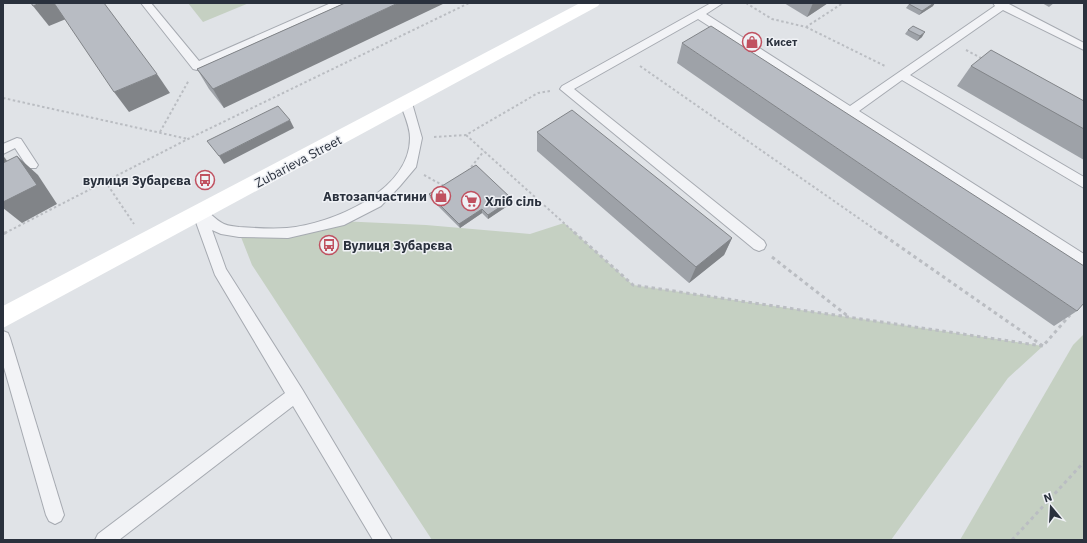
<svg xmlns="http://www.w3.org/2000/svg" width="1087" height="543" font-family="'IBM Plex Sans',sans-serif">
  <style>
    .green { fill: #c5d0c2 }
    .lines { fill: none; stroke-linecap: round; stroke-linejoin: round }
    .lane-casing { stroke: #a6aab1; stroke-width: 2 }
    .path-far1 { stroke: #babdc2; stroke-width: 2; stroke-dasharray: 2.5 2.5; stroke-linecap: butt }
    .path { stroke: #babdc2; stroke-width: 3; stroke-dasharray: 3.5 3.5; stroke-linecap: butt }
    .lane { fill: #f2f3f6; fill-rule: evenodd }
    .secondary { fill: #fff; fill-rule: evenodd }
    .wall { fill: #9ea2a8 }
    .shaded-wall { fill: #818488 }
    .building { fill: #b8bcc3; stroke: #818488 }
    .labels { text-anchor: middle; stroke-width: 3; stroke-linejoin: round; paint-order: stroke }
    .far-poi-label { font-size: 11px; font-weight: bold; fill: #2a313d; stroke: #eff1f5; text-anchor: start }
    .street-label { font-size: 13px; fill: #2a313d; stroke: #eff1f5 }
    .poi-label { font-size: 13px; font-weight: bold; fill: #2a313d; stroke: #eff1f5; text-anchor: end }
  </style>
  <rect width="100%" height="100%" fill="#e0e3e7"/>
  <g class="green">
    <path d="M188,3H249L203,22Z"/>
    <path d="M339,221L426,225L530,234L564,223L633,285L1043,346L1008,378L891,540H432L252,265L239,232L288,233Z"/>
    <path d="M1084,334V540H960L1073,345Z"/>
  </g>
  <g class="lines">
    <defs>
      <g id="lane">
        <path d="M141,3H151L199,61L331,3H345L197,70L193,69Z"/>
        <path d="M711,3H723L706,14L850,106L995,6L993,3H1007L1084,43V50L1003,10L910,75L1084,177V188L902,80L859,111L1084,254V267L698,19L574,89L764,241L766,245L764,249L759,251L754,249L560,89L562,86Z"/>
        <path d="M406,99L412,103L422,138L416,167L400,186L381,206L344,225L288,238L239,237L221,234L212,230L226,269L302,389L392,540H373L293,406L119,540H95L98,534L285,393L215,275L193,214L195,210C207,206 214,220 224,224C228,226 234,226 239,227C254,228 272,229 287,228C332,224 410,191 410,138C410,127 404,114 400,103Z"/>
        <path d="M17,138L21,139L36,162L38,165L36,168H28L15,148L3,154V144Z"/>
        <path d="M3,331L8,333L10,338L64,515L61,521L55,524L49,521L46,515L3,364Z"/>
      </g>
    </defs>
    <use href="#lane" class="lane-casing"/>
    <g class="path-far1">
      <path d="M746,3L772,19L806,27L843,3"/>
      <path d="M806,27L885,66"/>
      <path d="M966,50L983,59"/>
      <path d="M640,66L880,233"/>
      <path d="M3,98L188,139"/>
      <path d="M160,132L189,80"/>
      <path d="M466,135L575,233"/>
      <path d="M434,137L466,135L538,93L550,91"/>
      <path d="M468,171L484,151"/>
      <path d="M424,175L444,186L446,185"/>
      <path d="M105,181L134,224"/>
      <path d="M5,233L188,139L469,3"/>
    </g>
    <g class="path">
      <path d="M574,232L633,285L1043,346L1070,315"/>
      <path d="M879,232L1043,346"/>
      <path d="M3,234L7,232"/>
      <path d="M772,257L849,317"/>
      <path d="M1012,540L1084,462"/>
    </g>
    <use href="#lane" class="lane"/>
    <path class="secondary" d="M580,3H600L598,6L3,328V306Z"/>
  </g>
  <g class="wall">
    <path d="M345,3L224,108L209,89L197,69Z"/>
    <path d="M784,3H828L807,17Z"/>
    <path d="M1042,3H1054L1049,7Z"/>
    <path d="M909,4L933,6L919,15L906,8Z"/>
    <path d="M908,30L922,37L917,41L905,34Z"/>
    <path d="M682,43L1077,311L1054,326L677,63Z"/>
    <path d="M971,66L1084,101V160L957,86Z"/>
    <path d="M537,132L732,238L724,255L689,283L537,151Z"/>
    <path d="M429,194L512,203L488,219L482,213L460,228L430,198Z"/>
  </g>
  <g class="shaded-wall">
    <path d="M40,3H54L66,19L49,26L33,6Z"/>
    <path d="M398,3H445L224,108L213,89Z"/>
    <path d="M813,3H828L807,17Z"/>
    <path d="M934,3H935L933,6L919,15L922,11Z"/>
    <path d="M925,32L922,37L917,41L920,36Z"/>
    <path d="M157,74L170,93L129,112L114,92Z"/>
    <path d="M290,120L294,128L224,164L219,156Z"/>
    <path d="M3,156L5,158L22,183L3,166Z"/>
    <path d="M17,156L38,175L57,204L22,223L3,208V202Z"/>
    <path d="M512,199V203L488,219V215Z"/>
    <path d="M482,209V213L460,228L459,224Z"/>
    <path d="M732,238L724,255L689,283L696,267Z"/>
  </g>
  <g class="building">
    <path d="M31,3H40L33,6Z"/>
    <path d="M54,3H104L157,74L114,92Z"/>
    <path d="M345,3H398L213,89L197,69Z"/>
    <path d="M910,3H934L922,11L909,4Z"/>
    <path d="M711,26L1084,266V303L1077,311L682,43Z"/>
    <path d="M913,26L925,32L920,36L908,30Z"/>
    <path d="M991,50L1084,101V129L971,66Z"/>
    <path d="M278,106L290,120L219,156L207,141Z"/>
    <path d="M572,110L732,238L696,267L537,132Z"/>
    <path d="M17,156L37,185L3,202V163Z"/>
    <path d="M476,165L512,199L488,215L482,209L459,224L429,194Z"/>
  </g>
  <defs>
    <symbol id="shop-ring" viewBox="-11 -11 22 22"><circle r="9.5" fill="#eff1f5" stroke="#c05160" stroke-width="1.5"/><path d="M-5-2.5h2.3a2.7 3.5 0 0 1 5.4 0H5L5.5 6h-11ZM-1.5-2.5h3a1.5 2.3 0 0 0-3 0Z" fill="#c05160"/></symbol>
    <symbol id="bus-ring" viewBox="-11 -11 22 22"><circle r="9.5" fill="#eff1f5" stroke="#c05160" stroke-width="1.5"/><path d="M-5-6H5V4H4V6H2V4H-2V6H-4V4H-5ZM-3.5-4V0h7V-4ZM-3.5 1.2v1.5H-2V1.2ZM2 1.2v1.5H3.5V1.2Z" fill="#c05160"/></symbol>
    <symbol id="supermarket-ring" viewBox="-11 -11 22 22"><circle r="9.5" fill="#eff1f5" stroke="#c05160" stroke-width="1.5"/><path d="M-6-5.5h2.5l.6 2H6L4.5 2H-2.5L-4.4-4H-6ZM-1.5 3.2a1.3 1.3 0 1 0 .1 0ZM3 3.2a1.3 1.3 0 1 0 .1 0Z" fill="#c05160"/></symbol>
  </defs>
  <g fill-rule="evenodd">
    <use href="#shop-ring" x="741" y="31" width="22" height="22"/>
    <use href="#bus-ring" x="194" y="169" width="22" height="22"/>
    <use href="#shop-ring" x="430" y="185" width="22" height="22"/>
    <use href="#supermarket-ring" x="460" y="190" width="22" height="22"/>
    <use href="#bus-ring" x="318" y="234" width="22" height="22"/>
  </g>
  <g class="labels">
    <g class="far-poi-label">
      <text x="766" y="46">Кисет</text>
    </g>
    <g class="street-label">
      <text transform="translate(298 161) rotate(-28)" y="5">Zubarieva Street</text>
    </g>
    <g class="poi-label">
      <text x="191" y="185">вулиця Зубарєва</text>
      <text x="427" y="201">Автозапчастини</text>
      <text x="485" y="206" text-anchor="start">Хліб сіль</text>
      <text x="343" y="250" text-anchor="start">Вулиця Зубарєва</text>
    </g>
  </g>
  <rect width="1087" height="543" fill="none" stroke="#2a313d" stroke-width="8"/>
  <g transform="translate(1051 507) rotate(342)" stroke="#eff1f5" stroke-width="3" paint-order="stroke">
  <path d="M0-3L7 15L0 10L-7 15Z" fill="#2a313d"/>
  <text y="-6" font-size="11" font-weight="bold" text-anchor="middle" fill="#2a313d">N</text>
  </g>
</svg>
